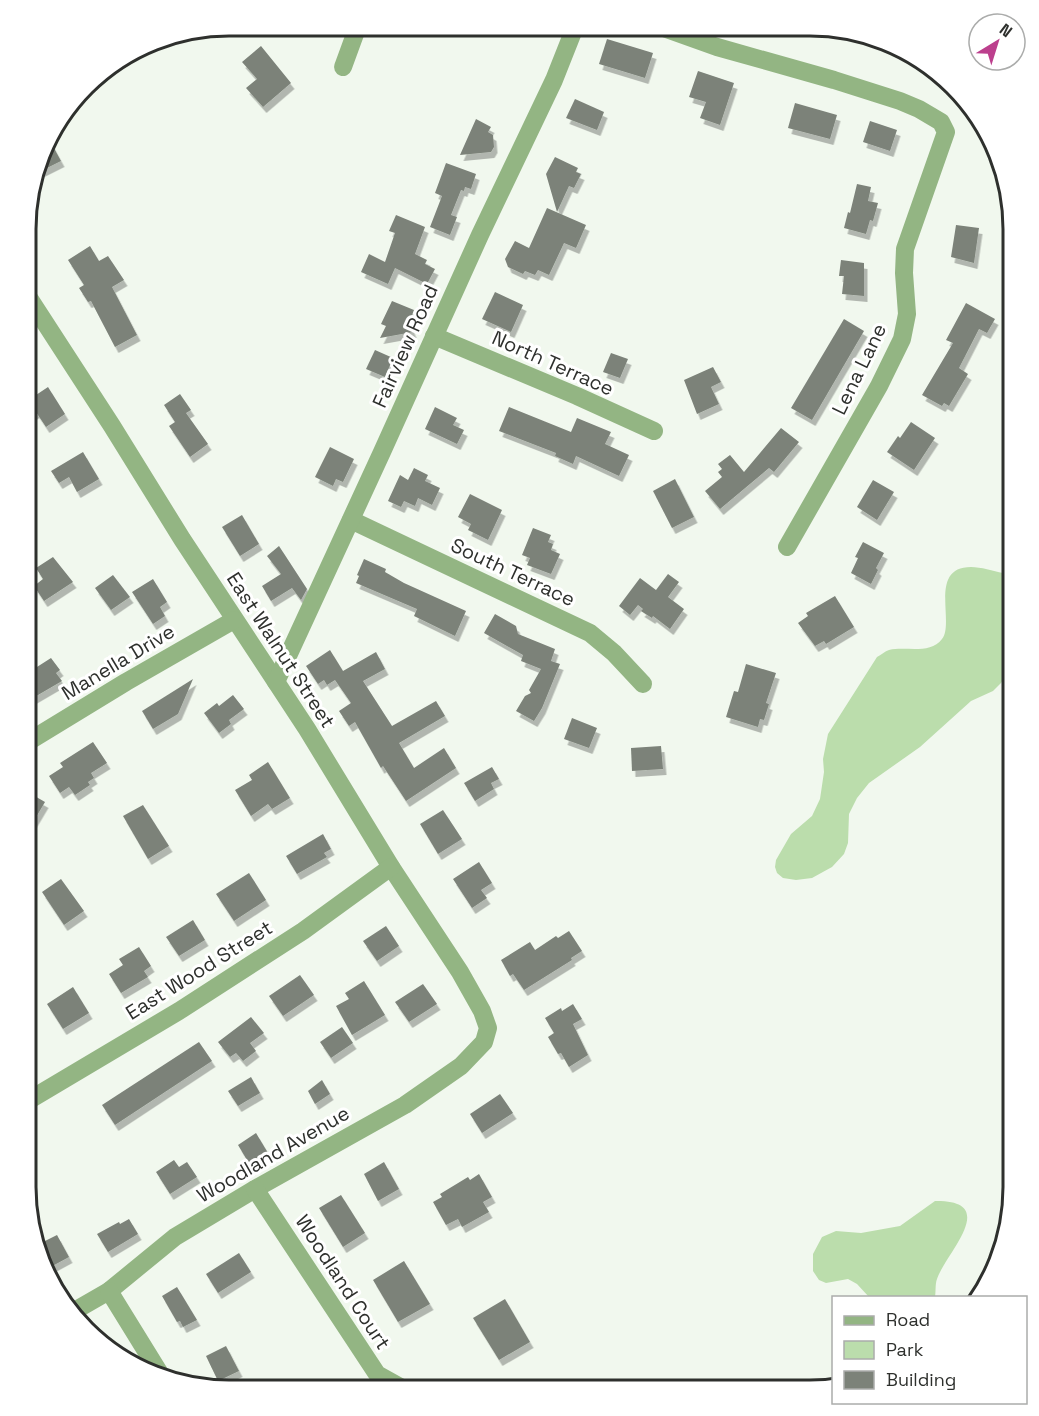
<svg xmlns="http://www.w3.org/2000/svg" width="1039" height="1416" font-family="'Space Grotesk',sans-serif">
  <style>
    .green { fill: #bbddac }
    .building { fill: #7c8279; filter: url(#shadow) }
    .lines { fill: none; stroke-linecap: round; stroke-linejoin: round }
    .minor { stroke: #93b583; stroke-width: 18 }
    .labels { text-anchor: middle; stroke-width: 6; stroke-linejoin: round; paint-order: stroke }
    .street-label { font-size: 20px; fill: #2e302d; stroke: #fff }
    .rim { fill: none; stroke: #2e302d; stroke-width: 3 }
  </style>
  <defs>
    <filter id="shadow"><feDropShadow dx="3.5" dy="6" stdDeviation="0" flood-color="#0004"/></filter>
  </defs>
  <rect width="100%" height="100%" fill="#f1f8ee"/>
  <g class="green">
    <path d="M1013,566V642L1011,648V667L1001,683L993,691L971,701L920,747L869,783L857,798L849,814L848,843L844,854L832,867L812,878L796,880L783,878L777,873L775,867L776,860L791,834L812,816L820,799L824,772L823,759L828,734L877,657C881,655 885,651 889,650C906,646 930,655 942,639C955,623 928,567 971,567C981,567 993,571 1003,573Z"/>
    <path d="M935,1201C1002,1200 945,1254 937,1279C935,1284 936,1292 935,1297H869L857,1284L848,1279L826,1283L819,1280L813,1271V1254L822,1237L836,1231L861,1233L900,1226Z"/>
  </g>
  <g class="building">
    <path d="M607,39L653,53L645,78L599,64Z"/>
    <path d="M261,46L291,83L263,107L246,88L257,79L242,62Z"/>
    <path d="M698,71L734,83L720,125L700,118L706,102L689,97Z"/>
    <path d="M575,99L604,112L597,130L566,118Z"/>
    <path d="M795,103L837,115L830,139L788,128Z"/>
    <path d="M476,119L491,127L488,132L493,135L494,147L491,152L460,155Z"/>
    <path d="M870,121L897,130L890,151L863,142Z"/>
    <path d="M49,139L61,161L37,173L44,153Z"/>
    <path d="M555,157L578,168L576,172L581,174L574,188L569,186L557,212L546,174Z"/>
    <path d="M446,163L476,174L471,189L465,187L464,191L461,190L451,215L457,217L450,235L430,227L442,196L435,193Z"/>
    <path d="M857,184L871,187L868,201L878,203L873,221L870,220L866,234L844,228L848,212L850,213Z"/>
    <path d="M547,208L586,225L576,248L564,243L549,275L538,270L535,275L525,271L523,274L508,267L505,259L515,241L529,248Z"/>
    <path d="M396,215L425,227L415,254L427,260L425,264L435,269L427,284L395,268L388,284L361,272L369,254L385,262L395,233L389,231Z"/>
    <path d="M956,225L979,228L974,263L951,257Z"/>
    <path d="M90,246L99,261L108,256L124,280L112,287L137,335L115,347L91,301L88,302L79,288L84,285L68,260Z"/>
    <path d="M841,260L864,263V296L842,294L844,276H839Z"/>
    <path d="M495,292L523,305L511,332L482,319Z"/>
    <path d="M392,301L414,310L409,323L413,332L380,338L386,326L381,324Z"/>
    <path d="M966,303L995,319L987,333L979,329L959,368L968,374L949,406L944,403L942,406L922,395L953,343L946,340Z"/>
    <path d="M844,319L864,331L812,420L791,408Z"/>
    <path d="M375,350L393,358L385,377L366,369Z"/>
    <path d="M611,353L628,359L620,378L603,372Z"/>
    <path d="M713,367L721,382L711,387L719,404L697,414L684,380Z"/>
    <path d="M48,387L65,414L46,427L36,412L33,414L27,401Z"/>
    <path d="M180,394L191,410L186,413L208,444L190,457L169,426L175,422L164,405Z"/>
    <path d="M435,407L457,418L453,425L464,430L457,444L425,429Z"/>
    <path d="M509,407L571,432L577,418L611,432L605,444L629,455L619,476L576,456L573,464L555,456L556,453L499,431Z"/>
    <path d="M911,422L935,438L914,470L887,452L898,436L900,438Z"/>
    <path d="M781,428L799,442L774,472L769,468L720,509L705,491L722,477L718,472L722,469L718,464L730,455L744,472Z"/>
    <path d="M330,447L354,459L343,482L336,479L333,486L315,477Z"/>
    <path d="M83,452L99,479L77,492L69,477L59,483L51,471Z"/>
    <path d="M414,468L428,475L425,481L440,488L432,505L418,498L415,506L404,501L401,507L388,501L400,475L408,480Z"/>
    <path d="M675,479L694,517L672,528L653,491Z"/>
    <path d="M873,480L894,492L877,520L857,507Z"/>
    <path d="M470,494L502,510L488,540L468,530L471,524L458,517Z"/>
    <path d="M242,515L259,544L240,556L222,527Z"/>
    <path d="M533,528L551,535L548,542L553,544L551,550L560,554L551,574L527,565L530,558L522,555Z"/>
    <path d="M863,542L884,553L876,568L878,570L871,584L851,573L858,558L855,557Z"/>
    <path d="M279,546L307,589L301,600L292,588L271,601L262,586L281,574L267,556Z"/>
    <path d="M53,557L73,582L44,601L34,586L43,579L36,568Z"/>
    <path d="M364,559L386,569L385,572L404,583L466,611L455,636L414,616L417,609L356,583L359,576L357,575Z"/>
    <path d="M668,574L679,582L668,597L684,609L670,629L653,616L652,618L641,611L643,609L638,605L630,615L619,606L640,578L656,590Z"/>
    <path d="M113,575L130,597L111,610L95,588Z"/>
    <path d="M153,579L167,602L160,607L165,616L153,624L132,592Z"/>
    <path d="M835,596L854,627L826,644L824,641L815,646L798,623L808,616L806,613Z"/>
    <path d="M495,614L516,626L518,634L555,649L551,661L560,664L542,708L534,721L516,711L525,696L531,693L529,690L541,669L521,661L523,655L484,633Z"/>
    <path d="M330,650L343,671L376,652L385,669L363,681L392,726L436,701L445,716L399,743L414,768L444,748L456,768L406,801L383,766L381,768L355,722L349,726L339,711L351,703L335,680L327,685L324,680L318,684L306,666Z"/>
    <path d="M51,658L60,670L56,673L62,681L26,702V674Z"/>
    <path d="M746,664L776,673L766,703L769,704L764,720L760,719L758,727L726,717L734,691L738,692Z"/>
    <path d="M193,679L178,714L153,729L142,711Z"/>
    <path d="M233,695L244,709L229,720L231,724L219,733L204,713L217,703L219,706Z"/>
    <path d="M572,718L597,728L589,748L564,739Z"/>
    <path d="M93,742L107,763L91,773L94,778L88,782L90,785L75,795L69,787L60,793L49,776L63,767L60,763Z"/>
    <path d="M661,746L663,769L632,771L631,748Z"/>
    <path d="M268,762L290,798L272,809L268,804L251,816L235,790L252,780L249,775Z"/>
    <path d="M492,767L499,779L491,783L494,789L475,801L464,783Z"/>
    <path d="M26,791L45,802L26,834Z"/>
    <path d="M143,805L169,846L148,859L123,816Z"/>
    <path d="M443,810L462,839L438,854L420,824Z"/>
    <path d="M323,834L331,849L324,853L327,857L297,874L286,856Z"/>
    <path d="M479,862L492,883L481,890L487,898L472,908L453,879Z"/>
    <path d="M249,873L266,900L234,921L216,894Z"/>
    <path d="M61,879L84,911L64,925L42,892Z"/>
    <path d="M193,920L205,940L179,956L166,937Z"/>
    <path d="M386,926L399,946L377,961L363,941Z"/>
    <path d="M569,931L582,951L571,958L572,960L524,990L513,974L510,976L501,960L530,942L535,950L556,936L558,938Z"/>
    <path d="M139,947L151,966L144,971L148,977L121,993L109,974L123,965L119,959Z"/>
    <path d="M300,975L314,995L283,1016L269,996Z"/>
    <path d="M364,981L385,1015L352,1035L336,1006L349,999L345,993Z"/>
    <path d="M423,984L437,1004L409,1022L395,1002Z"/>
    <path d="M73,987L89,1013L63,1029L47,1004Z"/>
    <path d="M573,1004L582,1019L573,1024L588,1055L569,1067L561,1053L558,1054L548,1037L554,1033L545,1018L561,1008L562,1011Z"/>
    <path d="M251,1017L264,1033L250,1043L256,1051L243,1061L236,1053L230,1057L218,1042Z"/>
    <path d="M342,1027L353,1043L331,1058L320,1042Z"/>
    <path d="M199,1042L212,1061L115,1125L102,1105Z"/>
    <path d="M251,1077L260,1093L238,1106L228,1091Z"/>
    <path d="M322,1080L330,1094L315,1104L308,1091Z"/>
    <path d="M500,1094L513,1113L482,1133L470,1114Z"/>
    <path d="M256,1133L268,1153L250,1165L238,1145Z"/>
    <path d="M174,1160L179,1167L187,1162L197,1177L170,1194L156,1172Z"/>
    <path d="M384,1162L399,1189L378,1201L364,1174Z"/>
    <path d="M479,1174L492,1197L483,1202L489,1212L462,1227L458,1219L446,1225L433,1202L442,1197L440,1194L468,1177L470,1180Z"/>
    <path d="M341,1195L365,1233L343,1247L319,1208Z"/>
    <path d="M129,1219L138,1234L108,1252L97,1234L119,1222L120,1224Z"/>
    <path d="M57,1235L69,1257L45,1270L39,1244Z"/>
    <path d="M239,1253L251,1272L218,1293L206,1274Z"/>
    <path d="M404,1261L430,1304L398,1322L373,1280Z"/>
    <path d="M177,1287L197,1320L183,1327L180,1321L177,1322L162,1296Z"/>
    <path d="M505,1299L530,1342L499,1360L473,1318Z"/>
    <path d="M226,1346L239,1371L218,1381L206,1356Z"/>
  </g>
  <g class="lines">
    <g class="minor">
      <path d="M661,27L717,47L834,80L900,101L919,109L941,122L946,132L905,249L904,273L907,314L902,339L879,386L787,547"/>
      <path d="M343,67L358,26"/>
      <path d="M27,295L112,426L182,539L307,729L391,867L460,972L482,1011L488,1028L484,1042L461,1066L405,1105L255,1189L175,1237L109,1291L76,1310"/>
      <path d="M434,336L577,396L654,431"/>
      <path d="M351,520L590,633L614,653L643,684"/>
      <path d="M276,682L382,452L480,235L554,80L575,27"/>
      <path d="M26,743L126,682L234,620"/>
      <path d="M26,951L28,955"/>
      <path d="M26,1102L179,1011L303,931L391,867"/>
      <path d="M255,1189L377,1374L404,1389"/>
      <path d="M109,1291L159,1372"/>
    </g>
  </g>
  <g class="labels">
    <g class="street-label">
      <text transform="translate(405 346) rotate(-66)" y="7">Fairview Road</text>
      <text transform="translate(553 363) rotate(24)" y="7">North Terrace</text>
      <text transform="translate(859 369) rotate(-64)" y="7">Lena Lane</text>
      <text transform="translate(513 572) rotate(25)" y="7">South Terrace</text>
      <text transform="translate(281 650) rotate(57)" y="7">East Walnut Street</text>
      <text transform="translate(118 662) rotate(-31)" y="7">Manella Drive</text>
      <text transform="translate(199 970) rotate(-32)" y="7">East Wood Street</text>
      <text transform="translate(273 1154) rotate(-30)" y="7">Woodland Avenue</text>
      <text transform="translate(343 1282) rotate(57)" y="7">Woodland Court</text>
    </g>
  </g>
  <path d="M0 0H1039V1416H0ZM229 36H810A193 193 0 0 1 1003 229V1187A193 193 0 0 1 810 1380H229A193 193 0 0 1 36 1187V229A193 193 0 0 1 229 36Z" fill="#fff" fill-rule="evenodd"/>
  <path class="rim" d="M229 36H810A193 193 0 0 1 1003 229V1187A193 193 0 0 1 810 1380H229A193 193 0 0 1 36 1187V229A193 193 0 0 1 229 36Z"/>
  <rect x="832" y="1296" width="195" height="108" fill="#ffffff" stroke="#abacab" stroke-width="1.5"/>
  <rect x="844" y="1316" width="30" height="9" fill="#93b583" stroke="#abacab" stroke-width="1.5"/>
  <text x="886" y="1326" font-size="18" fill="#2e302d">Road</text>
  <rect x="844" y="1341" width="30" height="18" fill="#bbddac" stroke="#abacab" stroke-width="1.5"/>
  <text x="886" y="1356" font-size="18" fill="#2e302d">Park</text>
  <rect x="844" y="1371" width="30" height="18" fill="#7c8279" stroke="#abacab" stroke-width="1.5"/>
  <text x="886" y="1386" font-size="18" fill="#2e302d">Building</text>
  <g transform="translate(997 42) rotate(38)"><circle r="28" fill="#ffffff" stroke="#abacab" stroke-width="1.5"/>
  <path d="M0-4.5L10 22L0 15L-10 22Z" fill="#bc3f8d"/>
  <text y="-9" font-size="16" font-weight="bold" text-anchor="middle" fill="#2e302d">N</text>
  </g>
</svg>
